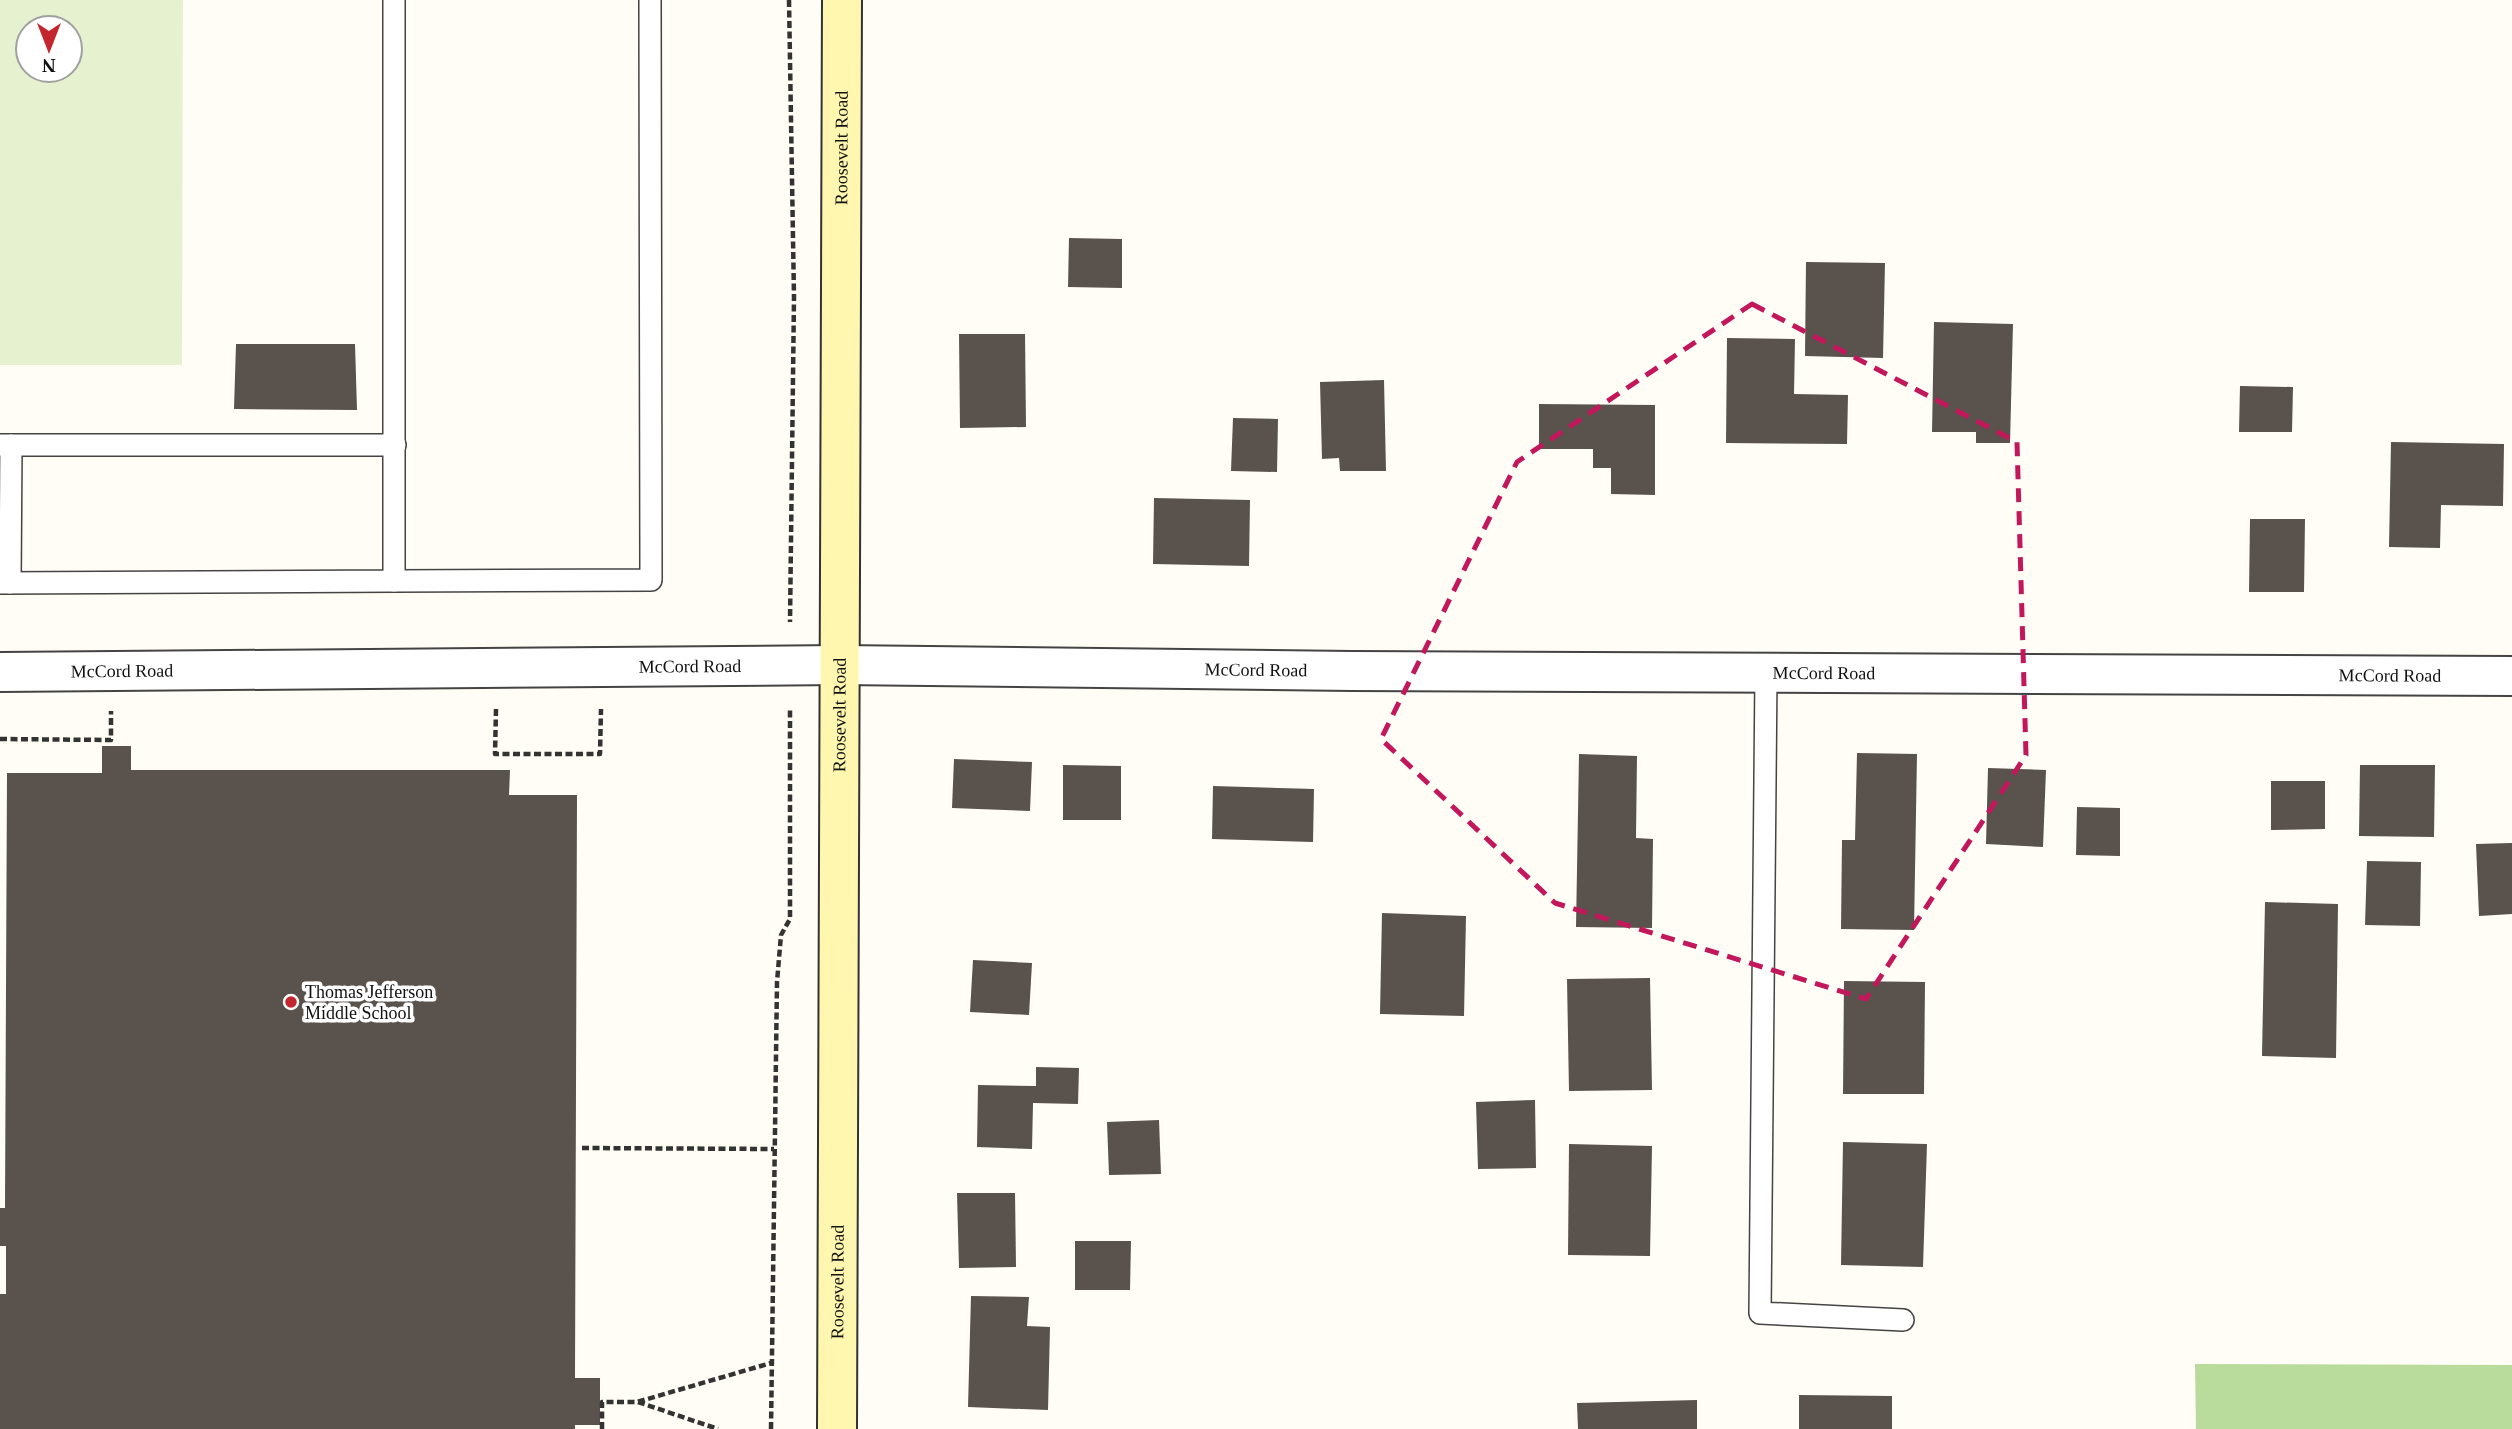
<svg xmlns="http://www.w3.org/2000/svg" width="2512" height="1429" font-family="'Times New Roman',serif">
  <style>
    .forest { fill: #b9dc9c }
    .pitch { fill: #e6f2cf; fill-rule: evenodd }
    .building { fill: #5a524d }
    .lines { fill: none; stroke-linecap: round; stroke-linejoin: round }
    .lane-casing { stroke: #444; stroke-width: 24 }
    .street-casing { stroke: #444; stroke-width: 42 }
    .secondary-casing { stroke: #333; stroke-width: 42 }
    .path { stroke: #333; stroke-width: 4.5; stroke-dasharray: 7 3.5; stroke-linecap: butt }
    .lane { stroke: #fff; stroke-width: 21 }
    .street { stroke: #fff; stroke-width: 38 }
    .secondary { stroke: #fff6b0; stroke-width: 38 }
    .marked { fill: none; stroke: #c2185b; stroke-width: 5; stroke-dasharray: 14 9; stroke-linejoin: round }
    .poi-dot { fill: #c4262e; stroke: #fff; stroke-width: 2.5 }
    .labels { text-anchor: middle; stroke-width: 7; stroke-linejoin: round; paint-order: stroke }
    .street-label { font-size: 18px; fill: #111; stroke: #fff }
    .poi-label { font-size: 18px; fill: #111; stroke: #fff; text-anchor: start }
  </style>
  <rect width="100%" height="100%" fill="#fffdf5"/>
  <path class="forest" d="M2195,1364L2512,1365V1429H2196Z"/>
  <path class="pitch" d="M0,0H183L182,365H0ZM70,28V70H28V28Z"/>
  <g class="building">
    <path d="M1069,238L1122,239V288L1068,287Z"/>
    <path d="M1806,262L1885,263L1883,358L1805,356Z"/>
    <path d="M1934,322L2013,324L2010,443H1976V432H1932Z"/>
    <path d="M959,334H1025L1026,427L960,428Z"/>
    <path d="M1727,338L1795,339L1794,394L1848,395L1847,444L1726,443Z"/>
    <path d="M236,344H355L357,410L234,409Z"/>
    <path d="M1384,380L1386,471H1340L1339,458L1322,459L1320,382Z"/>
    <path d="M2240,386L2293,387L2292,432H2239Z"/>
    <path d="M1539,404L1655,405V495L1611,494V468H1593V449H1539Z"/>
    <path d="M1233,418L1278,419L1277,472L1231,471Z"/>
    <path d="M2391,442L2504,444L2503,506L2441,505L2440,548L2389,547Z"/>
    <path d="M1154,498L1250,500L1249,566L1153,564Z"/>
    <path d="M2250,519H2305L2304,592H2249Z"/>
    <path d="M102,746H131V770H510L509,795H577L575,1378H600V1425H575V1429H0V1294H6V1246H0V1208H5L7,773H102Z"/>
    <path d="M1857,753L1917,754L1914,930L1841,929L1842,840H1855Z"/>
    <path d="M1579,754L1637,756L1636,838L1653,839L1652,928L1576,927Z"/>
    <path d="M954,759L1032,762L1030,811L952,808Z"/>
    <path d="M1063,765L1121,766V820H1063Z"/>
    <path d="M2360,765H2435L2434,837L2359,836Z"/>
    <path d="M1988,768L2046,770L2043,847L1986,844Z"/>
    <path d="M2271,781H2325V829L2271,830Z"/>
    <path d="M1213,786L1314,789L1313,842L1212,839Z"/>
    <path d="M2077,807L2120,808V856L2076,855Z"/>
    <path d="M2512,843V914L2479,916L2476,844Z"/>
    <path d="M2367,861L2421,862L2420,926L2365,925Z"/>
    <path d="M2265,902L2338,904L2336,1058L2262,1056Z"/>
    <path d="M1382,913L1466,916L1464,1016L1380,1014Z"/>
    <path d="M973,960L1032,963L1029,1015L970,1012Z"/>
    <path d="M1650,978L1652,1090L1569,1091L1567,979Z"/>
    <path d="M1844,981L1925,982L1924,1094H1843Z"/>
    <path d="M1036,1067L1079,1068L1078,1104L1033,1103L1032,1149L977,1147L978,1085L1036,1086Z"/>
    <path d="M1535,1100L1536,1168L1478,1169L1476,1102Z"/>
    <path d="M1159,1120L1161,1174L1109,1175L1107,1122Z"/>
    <path d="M1843,1142L1927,1144L1923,1267L1841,1265Z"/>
    <path d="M1569,1144L1652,1146L1650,1256L1568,1255Z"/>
    <path d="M957,1193H1015L1016,1267L959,1268Z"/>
    <path d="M1075,1241H1131L1130,1290H1075Z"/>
    <path d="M971,1296L1029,1297L1027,1326L1050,1327L1048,1410L968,1407Z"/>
    <path d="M1799,1395L1892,1396V1429H1799Z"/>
    <path d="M1697,1400V1429H1578L1577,1403Z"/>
  </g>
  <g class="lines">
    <defs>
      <g id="lane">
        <path d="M0,445H395"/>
        <path d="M394,581L651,580L650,0"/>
        <path d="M0,583L394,581V0"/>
        <path d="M10,583L11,445"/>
        <path d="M1766,674L1760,1313L1903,1320"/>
      </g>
      <g id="street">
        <path id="s1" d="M0,672L840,665L1352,671L2512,676"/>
      </g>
      <g id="secondary">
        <path id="s2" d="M837,1429L842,0"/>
      </g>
    </defs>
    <use href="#lane" class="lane-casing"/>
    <use href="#street" class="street-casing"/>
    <use href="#secondary" class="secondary-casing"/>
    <g class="path">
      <path d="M789,0L794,297L790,622"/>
      <path d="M496,709L495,754H600L601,709"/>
      <path d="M0,739L111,740V711"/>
      <path d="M582,1148L774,1149"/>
      <path d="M638,1402L718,1429"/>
      <path d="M602,1429V1402H637L771,1363"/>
      <path d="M771,1429L777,982L781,935L790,919V708"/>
    </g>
    <use href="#lane" class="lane"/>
    <use href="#street" class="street"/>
    <use href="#secondary" class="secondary"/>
  </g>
  <path class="marked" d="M1752,304L2017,442L2026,755L1866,999L1555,903L1381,739L1517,462Z"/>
  <circle class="poi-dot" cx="291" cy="1002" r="7"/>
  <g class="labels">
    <g class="street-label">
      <text dy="6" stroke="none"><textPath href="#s2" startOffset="1281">Roosevelt Road</textPath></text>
      <text dy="6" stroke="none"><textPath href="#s1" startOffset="690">McCord Road</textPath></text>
      <text dy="6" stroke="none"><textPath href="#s1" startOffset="1256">McCord Road</textPath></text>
      <text dy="6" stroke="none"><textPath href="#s1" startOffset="122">McCord Road</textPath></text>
      <text dy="6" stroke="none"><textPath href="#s1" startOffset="1824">McCord Road</textPath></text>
      <text dy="6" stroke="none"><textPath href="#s1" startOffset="2390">McCord Road</textPath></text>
      <text dy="6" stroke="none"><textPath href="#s2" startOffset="714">Roosevelt Road</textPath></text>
      <text dy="6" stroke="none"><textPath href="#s2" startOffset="147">Roosevelt Road</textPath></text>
    </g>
    <g class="poi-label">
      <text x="305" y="998">Thomas Jefferson<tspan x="305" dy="21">Middle School</tspan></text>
    </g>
  </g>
  <g transform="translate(49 49) rotate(180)"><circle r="33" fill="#ffffff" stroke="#a0a0a0" stroke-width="2"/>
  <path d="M0-5L12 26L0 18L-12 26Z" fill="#c4262e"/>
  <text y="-10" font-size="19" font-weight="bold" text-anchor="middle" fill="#111111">N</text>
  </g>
</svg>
